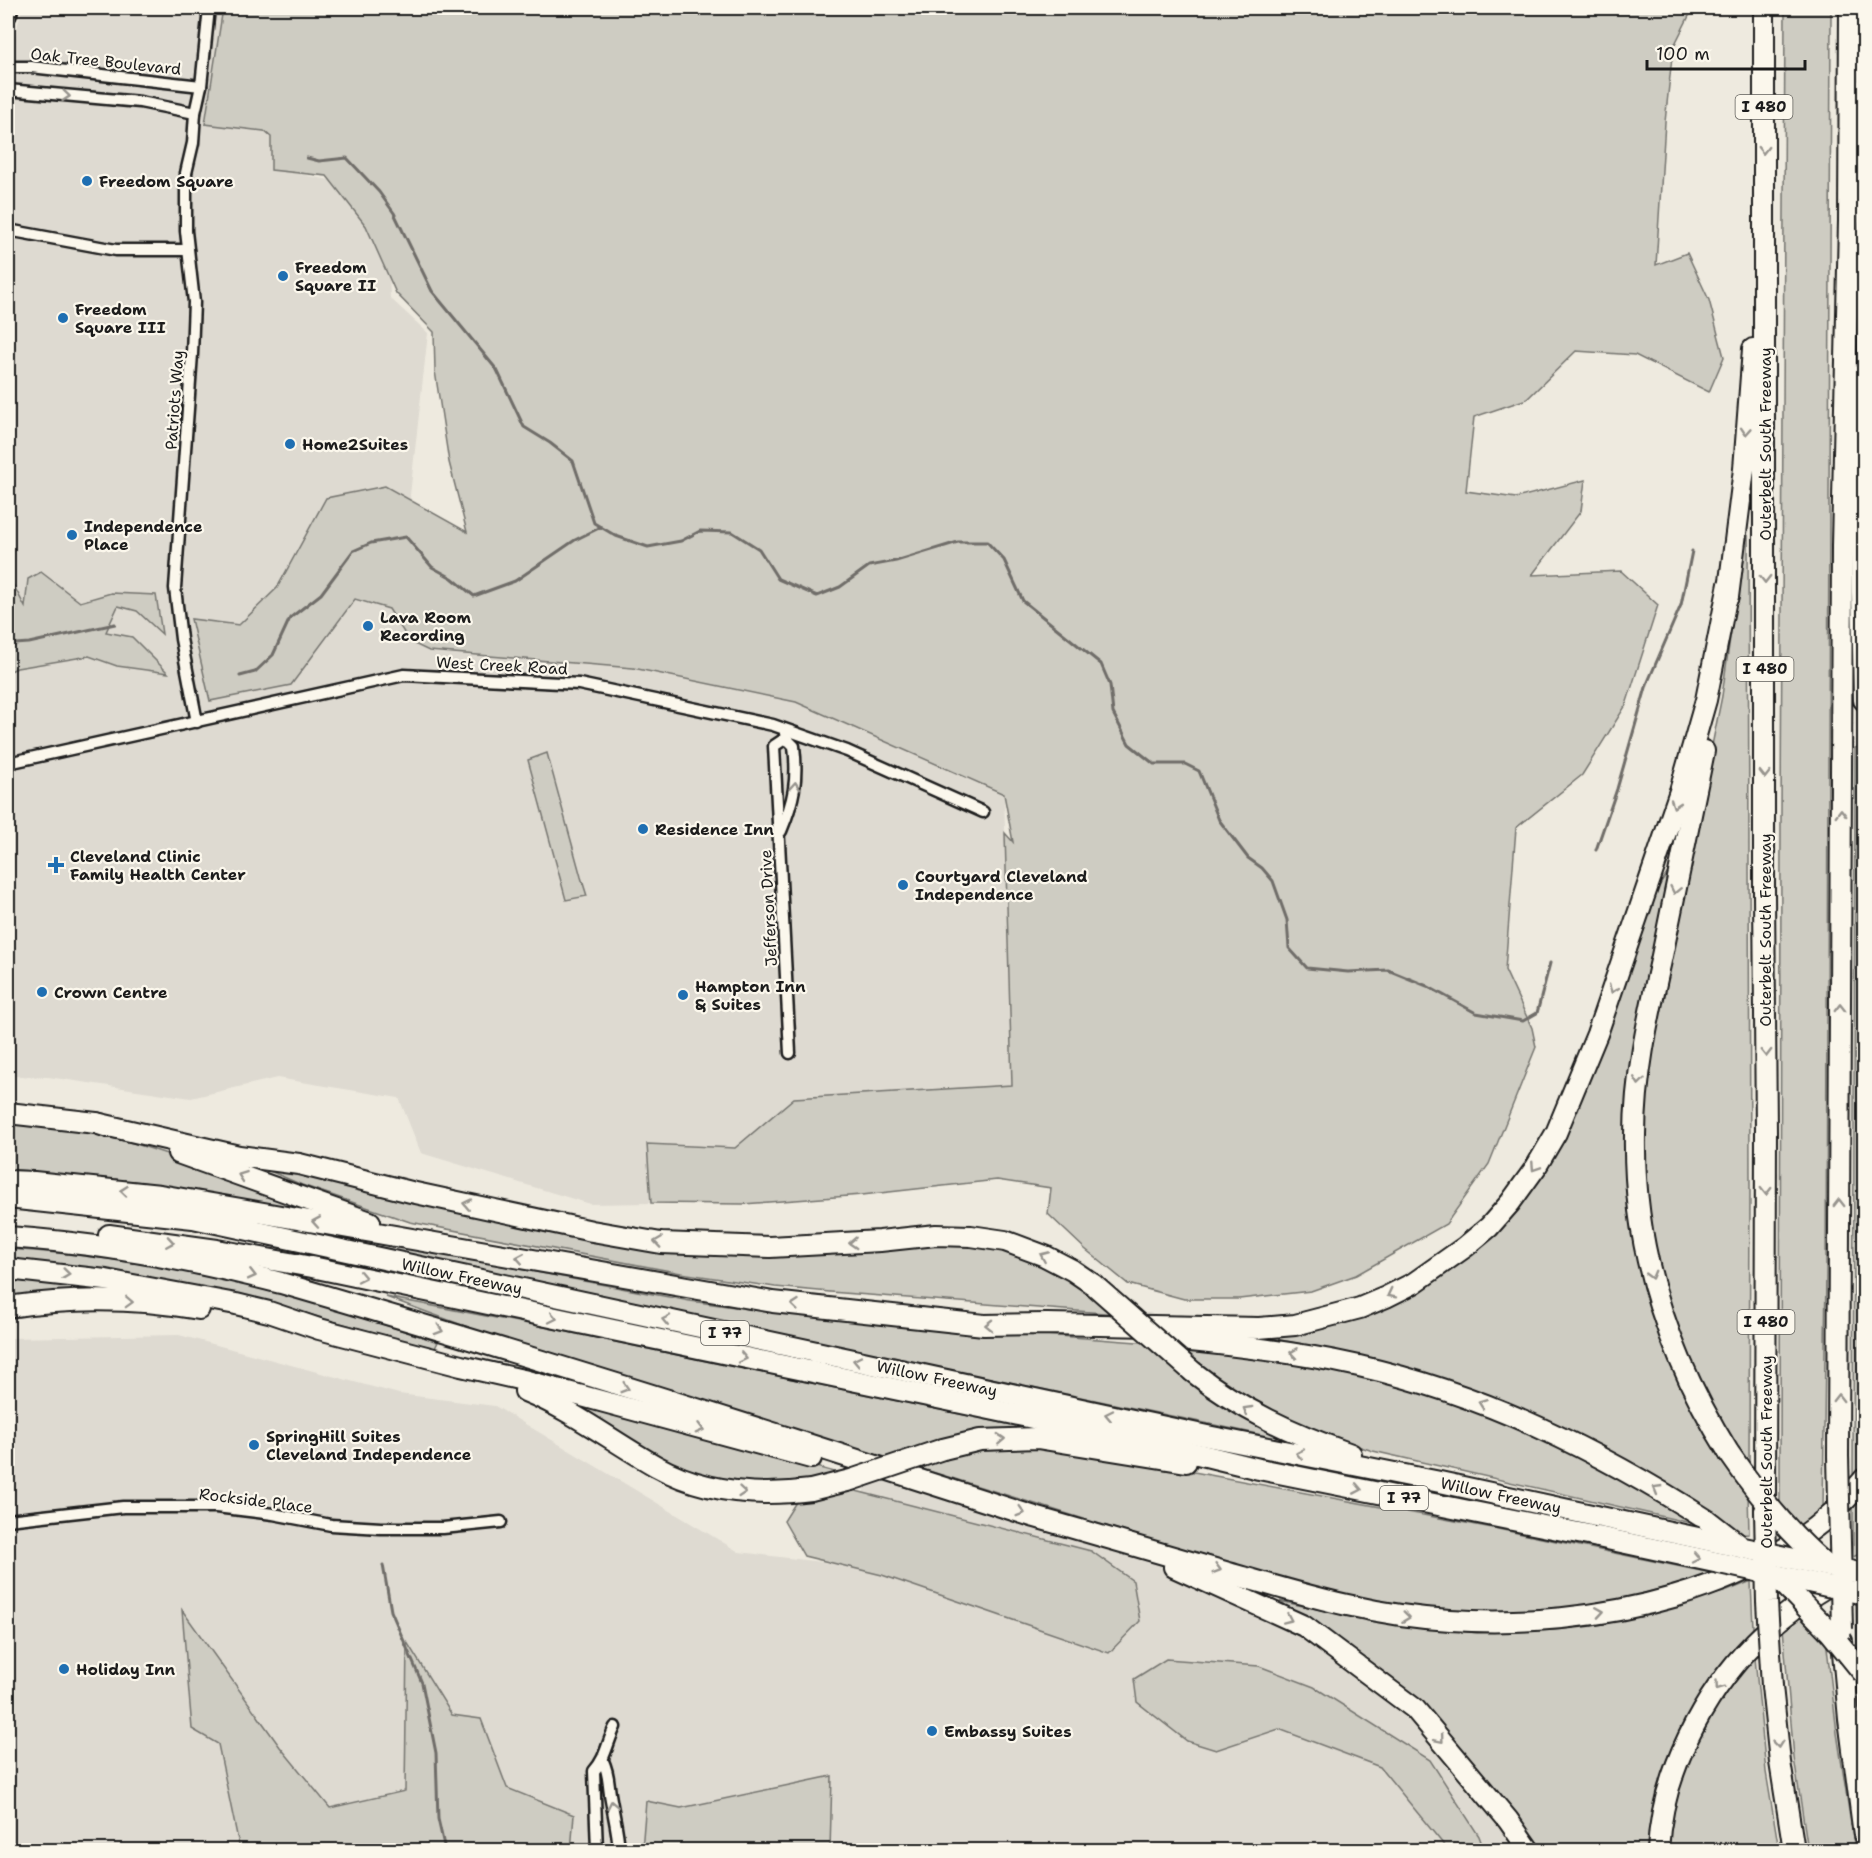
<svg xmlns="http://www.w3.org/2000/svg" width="1872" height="1858" font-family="'Shantell Sans',sans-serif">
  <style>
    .built { fill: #dedad1 }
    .green { fill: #ceccc2; stroke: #75746f; stroke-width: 1.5 }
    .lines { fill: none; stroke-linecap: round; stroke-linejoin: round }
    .stream { stroke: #6f6d69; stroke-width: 3 }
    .minor-casing { stroke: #1c1c1c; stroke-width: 15 }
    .primary-casing { stroke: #1c1c1c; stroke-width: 21 }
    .motorway-casing { stroke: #1c1c1c; stroke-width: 24 }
    .minor { stroke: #fbf7ec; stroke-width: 10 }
    .primary { stroke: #fbf7ec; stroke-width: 16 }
    .motorway { stroke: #fbf7ec; stroke-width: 20 }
    .motorway-bridge-casing { stroke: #1c1c1c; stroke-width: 24; stroke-linecap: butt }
    .motorway-bridge { stroke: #fbf7ec; stroke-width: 20 }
    .oneway { stroke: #97948e }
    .poi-dot { fill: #1f6fb2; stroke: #fbf7ec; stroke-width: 2 }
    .labels { text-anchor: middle; stroke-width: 4.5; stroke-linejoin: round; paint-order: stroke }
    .shield { fill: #fbf7ec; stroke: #5f5e5a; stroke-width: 1.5 }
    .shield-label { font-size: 15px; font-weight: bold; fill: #1c1c1c }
    .street-label { font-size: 16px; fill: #1c1c1c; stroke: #fbf7ec }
    .poi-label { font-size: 16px; font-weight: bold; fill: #1c1c1c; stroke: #fbf7ec; text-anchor: start }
  </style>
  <rect width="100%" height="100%" fill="#eeeadf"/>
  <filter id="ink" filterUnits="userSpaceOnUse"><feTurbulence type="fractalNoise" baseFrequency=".0167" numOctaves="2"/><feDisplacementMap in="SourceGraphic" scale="12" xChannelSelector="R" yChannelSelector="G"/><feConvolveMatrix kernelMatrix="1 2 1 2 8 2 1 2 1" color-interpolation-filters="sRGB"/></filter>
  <g filter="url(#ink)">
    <g class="built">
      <path d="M22,8H223L206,123L279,133V170L355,185L388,240L390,298L428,333L410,495L429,651L633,668L796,702L1004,794L1012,1085L794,1098L735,1148L647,1144L651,1203L590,1204L421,1153L399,1098L277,1078L191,1098L48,1077L8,1076V446L14,397L8,396V64Z"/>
      <path d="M179,1335L399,1394L495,1406L739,1552L855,1566L867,1464L1120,1543L1304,1626L1415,1709L1529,1850H8V1338Z"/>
    </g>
    <g class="green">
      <path d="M223,8H1693L1673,48L1665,122L1656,265L1687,253L1709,300L1724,357L1709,392L1635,355L1576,351L1527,399L1474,417L1466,491L1516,498L1585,480L1581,511L1532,575L1621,571L1658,605L1626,705L1582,775L1516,828L1505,970L1532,1028L1536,1047L1489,1164L1446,1224L1356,1275L1311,1291L1239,1299H1184L1128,1284L1085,1249L1048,1214L1051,1188L997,1180L862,1195L743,1204L651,1203L647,1144L735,1148L794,1098L1012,1085L1005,833L1013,842L1004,794L796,702L633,668L429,651L410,642L389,609L355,599L291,685L210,701L191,619L239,625L277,588L326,498L385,486L467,532L449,462L435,371L434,332L396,293L366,226L327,176L271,170V137L264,131L205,124Z"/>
      <path d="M1785,8H1831L1826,1272L1823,1510L1798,1528L1780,1508L1781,817Z"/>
      <path d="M1748,535L1750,1186L1749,1468L1683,1354L1646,1223L1643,1088L1722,696L1741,558Z"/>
      <path d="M41,572L80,602L111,593L156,595L162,634L137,611L118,606L106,632L132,637L168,673L117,666L89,656L17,668L8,672V579L14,586L25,607L28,579Z"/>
      <path d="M1859,747L1864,799V1467L1853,1483L1855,748Z"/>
      <path d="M547,753L581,877L587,896L566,900L528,760Z"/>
      <path d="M1671,868L1626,1145V1167L1633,1233L1646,1294L1662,1342L1748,1492L1749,1534C1746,1534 1743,1535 1740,1534C1730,1531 1706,1510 1695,1503C1675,1490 1654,1478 1633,1465C1518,1395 1389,1359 1258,1336L1355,1319L1522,1200L1655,892Z"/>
      <path d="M8,1122L73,1129L133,1143L247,1180L320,1212L142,1182L8,1169Z"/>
      <path d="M263,1168L315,1172L631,1244L954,1242L1013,1251L1070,1276L1117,1314L830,1292L775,1287L681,1273L410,1222L302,1185Z"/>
      <path d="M274,1223L690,1301L750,1309L875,1322L1150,1343L1291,1441L271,1228Z"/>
      <path d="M8,1249C83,1254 159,1264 232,1282C302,1298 370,1320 438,1342L435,1348L401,1340L301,1312L8,1263Z"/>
      <path d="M8,1277L139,1293L8,1302Z"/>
      <path d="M386,1297L544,1327L1055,1434L887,1459L492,1336Z"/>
      <path d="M1180,1347L1349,1369L1525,1427L1698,1521L1691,1523L1373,1451L1327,1436L1270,1411L1217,1381Z"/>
      <path d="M569,1400L842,1474L793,1485L710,1482L627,1442Z"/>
      <path d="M974,1447L1052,1448L1162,1466L1498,1529L1716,1574L1630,1597L1565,1608L1520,1613L1416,1611L1284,1581L913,1466Z"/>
      <path d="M852,1490L1091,1551L1133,1581L1140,1621L1109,1653L882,1575L804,1556L784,1521L796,1502Z"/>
      <path d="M1864,1496V1552L1853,1557V1508Z"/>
      <path d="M1749,1582H1751L1753,1628C1715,1673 1677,1721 1661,1778C1654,1801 1651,1826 1647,1850H1539C1504,1802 1469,1754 1426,1712C1382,1670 1330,1636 1280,1601L1376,1622L1477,1633L1554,1630L1604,1624L1727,1591Z"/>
      <path d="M1856,1603L1864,1609V1660L1857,1651Z"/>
      <path d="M182,1610L280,1747L330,1808L405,1791L407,1642L452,1715L481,1719L507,1788L574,1815L571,1850H240L218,1744L192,1729Z"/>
      <path d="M1802,1613L1826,1639L1837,1733L1855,1850H1808L1794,1758L1783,1628Z"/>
      <path d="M1755,1658L1766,1772L1779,1850H1667L1668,1829L1677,1789L1706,1718L1749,1661Z"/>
      <path d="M1166,1659L1259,1666L1314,1687L1430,1760L1479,1836L1484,1850H1448L1380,1767L1279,1729L1216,1750L1187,1741L1137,1702L1134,1679Z"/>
      <path d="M832,1776L830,1850H642L646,1801L681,1808Z"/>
    </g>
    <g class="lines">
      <g class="stream">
        <path d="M307,158L319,161L347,158L379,192L394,213L432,291L497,370L524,427L550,443L573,461L594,523L616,536L648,547L681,541L700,531L732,532L759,549L778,579L817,596L840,587L869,566L896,561L958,542H987L1004,560L1023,601L1101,664L1110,685L1113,713L1129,744L1154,764H1185L1199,771L1219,820L1248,858L1262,868L1273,881L1287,920L1289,948L1307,968L1348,972L1388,970L1427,986L1476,1013L1523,1021L1537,1013L1550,963"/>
        <path d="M8,639L15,644L29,643L115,624"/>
        <path d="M240,676L255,672L273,655L290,618L321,594L353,551L371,543L406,537L432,567L452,578L474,596L515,581L575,540L601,527"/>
        <path d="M1596,850L1617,789L1647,684L1681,605L1692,551"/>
        <path d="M383,1565L391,1611L422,1683L436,1753L438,1819L445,1850"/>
      </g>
      <defs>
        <g id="minor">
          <path d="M8,67H31L201,86"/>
          <path d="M8,90L140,102L195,113"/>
          <path d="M8,230L116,250H188"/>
          <path d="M197,722L181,639L175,588L192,354L194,302L186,231V173L193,143L195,113L201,86L209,8"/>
          <path d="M786,738L774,746L790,1053"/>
          <path d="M8,763L404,675L579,684L773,725L847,751L983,812"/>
          <path d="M781,831C794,800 798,780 794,746L786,738L785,733"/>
          <path d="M8,1520L123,1507H216L273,1514L331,1525L381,1528H443L501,1522"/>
          <path d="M603,1761C609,1774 608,1781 610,1794C613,1813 618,1831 619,1850"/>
          <path d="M597,1850L594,1771C606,1758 607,1743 615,1727"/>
        </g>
        <path id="primary" d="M8,14L9,8"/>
        <g id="motorway">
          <path d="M1764,8V894L1766,1132L1765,1511"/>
          <path d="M1858,376L1864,700"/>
          <path d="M1728,597L1744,469L1753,349"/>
          <path d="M1704,751C1690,819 1676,887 1662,956C1649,1015 1635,1074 1635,1135C1633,1250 1669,1357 1729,1453"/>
          <path d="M8,1113L96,1123L108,1127"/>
          <path d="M96,1123L239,1156L299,1164L411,1192L592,1231L661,1243L770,1247L880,1241L936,1235L971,1236L1005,1241L1045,1256L1072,1270L1094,1285"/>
          <path d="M178,1153L370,1222"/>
          <path d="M8,1181L34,1182L160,1195L773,1302L984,1325L1047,1324L1259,1328L1295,1325L1360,1308L1386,1297L1414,1283L1465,1247L1489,1227L1510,1203L1536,1167L1556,1133L1597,1034L1680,791L1706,700L1729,584"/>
          <path d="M8,1198L193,1218L1207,1436L1440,1482L1596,1516"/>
          <path d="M109,1235L217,1250L312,1267L1157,1444L1259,1469L1598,1537"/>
          <path d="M8,1237C100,1243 191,1260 281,1283C453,1333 625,1386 795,1440C875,1466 955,1492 1035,1517C1100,1536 1164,1554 1229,1573C1302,1594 1373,1616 1450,1620C1592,1629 1771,1595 1864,1479"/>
          <path d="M8,1269L106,1280L236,1304L269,1312L319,1329L461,1366L523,1380L811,1458"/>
          <path d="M8,1307C70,1298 136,1298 199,1309"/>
          <path d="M1170,1339C1234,1345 1296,1352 1359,1366C1484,1394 1599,1451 1707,1520"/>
          <path d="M1193,1372C1241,1410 1294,1434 1351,1454"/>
          <path d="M525,1391C572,1410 612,1441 656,1466C703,1492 758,1497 811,1490"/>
          <path d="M943,1449L980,1440L1037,1438L1186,1462"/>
          <path d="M1838,1456L1842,546L1849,221L1850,8"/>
          <path d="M1174,1567L1304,1626L1415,1709L1508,1820L1529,1850"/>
          <path d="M1842,1641L1849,1719L1864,1835"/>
          <path d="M1772,1686L1780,1762L1794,1850"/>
          <path d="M1658,1850C1662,1774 1702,1696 1755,1642C1779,1618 1807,1598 1836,1581"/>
        </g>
      </defs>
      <use href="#minor" class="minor-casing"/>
      <use href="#primary" class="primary-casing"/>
      <use href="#motorway" class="motorway-casing"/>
      <use href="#minor" class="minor"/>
      <use href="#primary" class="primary"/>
      <use href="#motorway" class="motorway"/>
      <defs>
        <g id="motorway-bridge">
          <path d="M1094,1285L1193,1372"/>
          <path d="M1729,1453C1757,1494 1787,1531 1825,1564"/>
          <path d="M1838,1456L1842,1629"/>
          <path d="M811,1490L851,1480L943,1449"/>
          <path d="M1765,1511L1767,1602L1772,1686"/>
          <path d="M1596,1516L1864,1574"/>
          <path d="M1707,1520L1738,1544"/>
          <path d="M1598,1537L1864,1594"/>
          <path d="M1774,1574L1830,1632L1864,1674"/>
        </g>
      </defs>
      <use href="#motorway-bridge" class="motorway-bridge-casing"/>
      <use href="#motorway-bridge" class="motorway-bridge"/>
    </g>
    <defs><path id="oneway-chevron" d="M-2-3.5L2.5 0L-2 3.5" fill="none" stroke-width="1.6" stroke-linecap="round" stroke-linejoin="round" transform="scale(1.5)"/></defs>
    <g class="oneway">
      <use href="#oneway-chevron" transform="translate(66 96) rotate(6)"/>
      <use href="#oneway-chevron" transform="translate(1763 150) rotate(90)"/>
      <use href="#oneway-chevron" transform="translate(1746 431) rotate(94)"/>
      <use href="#oneway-chevron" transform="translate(1765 579) rotate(90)"/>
      <use href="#oneway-chevron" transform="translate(1765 774) rotate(90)"/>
      <use href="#oneway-chevron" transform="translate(795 786) rotate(-86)"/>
      <use href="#oneway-chevron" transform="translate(1675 804) rotate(109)"/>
      <use href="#oneway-chevron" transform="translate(1841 813) rotate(-90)"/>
      <use href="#oneway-chevron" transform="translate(1675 890) rotate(102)"/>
      <use href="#oneway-chevron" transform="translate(1613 989) rotate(110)"/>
      <use href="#oneway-chevron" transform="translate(1840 1008) rotate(-90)"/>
      <use href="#oneway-chevron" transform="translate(1766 1053) rotate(89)"/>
      <use href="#oneway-chevron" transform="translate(1639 1081) rotate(97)"/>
      <use href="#oneway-chevron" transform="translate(1535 1167) rotate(123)"/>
      <use href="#oneway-chevron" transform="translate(242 1176) rotate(-160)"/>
      <use href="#oneway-chevron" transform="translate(124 1191) rotate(-174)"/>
      <use href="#oneway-chevron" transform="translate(1766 1191) rotate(90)"/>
      <use href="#oneway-chevron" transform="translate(1839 1203) rotate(-90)"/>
      <use href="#oneway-chevron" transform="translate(467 1204) rotate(-168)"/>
      <use href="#oneway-chevron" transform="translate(316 1222) rotate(-170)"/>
      <use href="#oneway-chevron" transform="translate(170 1242) rotate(9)"/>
      <use href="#oneway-chevron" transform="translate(658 1242) rotate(-172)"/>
      <use href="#oneway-chevron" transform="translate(853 1243) rotate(177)"/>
      <use href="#oneway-chevron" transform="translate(1044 1256) rotate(-157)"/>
      <use href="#oneway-chevron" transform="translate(520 1258) rotate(-170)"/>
      <use href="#oneway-chevron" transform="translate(66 1274) rotate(7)"/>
      <use href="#oneway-chevron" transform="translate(252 1275) rotate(14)"/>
      <use href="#oneway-chevron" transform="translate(1651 1275) rotate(75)"/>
      <use href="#oneway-chevron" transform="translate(362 1277) rotate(12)"/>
      <use href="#oneway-chevron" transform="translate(1391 1294) rotate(153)"/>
      <use href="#oneway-chevron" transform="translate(129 1302) rotate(2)"/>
      <use href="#oneway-chevron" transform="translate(795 1305) rotate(-174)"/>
      <use href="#oneway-chevron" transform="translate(553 1318) rotate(12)"/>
      <use href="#oneway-chevron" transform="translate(666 1320) rotate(-168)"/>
      <use href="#oneway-chevron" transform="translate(989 1325) rotate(-179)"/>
      <use href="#oneway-chevron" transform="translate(439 1330) rotate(17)"/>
      <use href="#oneway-chevron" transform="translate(1294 1353) rotate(-171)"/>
      <use href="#oneway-chevron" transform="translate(743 1358) rotate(12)"/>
      <use href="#oneway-chevron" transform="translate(857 1361) rotate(-168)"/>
      <use href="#oneway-chevron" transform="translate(625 1388) rotate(17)"/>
      <use href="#oneway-chevron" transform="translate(1838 1398) rotate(-90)"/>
      <use href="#oneway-chevron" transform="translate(1482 1403) rotate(-160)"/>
      <use href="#oneway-chevron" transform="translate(1247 1410) rotate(-150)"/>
      <use href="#oneway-chevron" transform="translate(1109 1415) rotate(-168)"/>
      <use href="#oneway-chevron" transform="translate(700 1429) rotate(15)"/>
      <use href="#oneway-chevron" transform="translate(1001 1439) rotate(-3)"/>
      <use href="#oneway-chevron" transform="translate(1300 1454) rotate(-169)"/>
      <use href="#oneway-chevron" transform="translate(1358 1489) rotate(11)"/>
      <use href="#oneway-chevron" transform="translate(1657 1489) rotate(-150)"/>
      <use href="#oneway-chevron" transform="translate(742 1492) rotate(5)"/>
      <use href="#oneway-chevron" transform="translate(1021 1512) rotate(17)"/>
      <use href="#oneway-chevron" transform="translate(1696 1558) rotate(12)"/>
      <use href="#oneway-chevron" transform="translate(1217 1569) rotate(16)"/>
      <use href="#oneway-chevron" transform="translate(1600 1612) rotate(-9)"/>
      <use href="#oneway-chevron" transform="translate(1406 1617) rotate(7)"/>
      <use href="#oneway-chevron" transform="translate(1288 1619) rotate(24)"/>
      <use href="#oneway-chevron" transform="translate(1719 1686) rotate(126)"/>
      <use href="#oneway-chevron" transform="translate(1440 1739) rotate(50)"/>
      <use href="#oneway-chevron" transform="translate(1778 1744) rotate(84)"/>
      <use href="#oneway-chevron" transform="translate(612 1805) rotate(-101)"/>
    </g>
  </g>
  <g class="poi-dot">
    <circle cx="87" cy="181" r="6"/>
    <circle cx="283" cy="276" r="6"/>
    <circle cx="63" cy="318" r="6"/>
    <circle cx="290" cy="444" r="6"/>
    <circle cx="72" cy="535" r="6"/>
    <circle cx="368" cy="626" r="6"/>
    <circle cx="643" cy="829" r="6"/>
    <path d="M53 856h6v6h6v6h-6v6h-6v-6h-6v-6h6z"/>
    <circle cx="903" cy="885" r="6"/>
    <circle cx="42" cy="992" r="6"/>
    <circle cx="683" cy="995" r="6"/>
    <circle cx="254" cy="1445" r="6"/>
    <circle cx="64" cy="1669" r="6"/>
    <circle cx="932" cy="1731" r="6"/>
  </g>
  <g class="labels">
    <g class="shield">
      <rect x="1735.5" y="95" width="57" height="24" rx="4.5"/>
      <rect x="1736.5" y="657" width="57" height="24" rx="4.5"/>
      <rect x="1737.5" y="1310" width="57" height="24" rx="4.5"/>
      <rect x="701" y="1321" width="48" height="24" rx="4.5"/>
      <rect x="1380" y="1486" width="48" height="24" rx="4.5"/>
    </g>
    <g class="shield-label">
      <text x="1764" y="112">I 480</text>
      <text x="1765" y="674">I 480</text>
      <text x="1766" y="1327">I 480</text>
      <text x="725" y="1338">I 77</text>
      <text x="1404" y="1503">I 77</text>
    </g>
    <g class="street-label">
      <text transform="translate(106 61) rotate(6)" y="6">Oak Tree Boulevard</text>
      <text transform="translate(174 400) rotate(-86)" y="6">Patriots Way</text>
      <text transform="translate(1765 444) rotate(-90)" y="6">Outerbelt South Freeway</text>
      <text transform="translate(502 665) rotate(3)" y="6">West Creek Road</text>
      <text transform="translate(768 908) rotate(-93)" y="6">Jefferson Drive</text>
      <text transform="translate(1765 930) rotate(-90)" y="6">Outerbelt South Freeway</text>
      <text transform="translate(462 1276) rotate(12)" y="6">Willow Freeway</text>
      <text transform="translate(937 1378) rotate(12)" y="6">Willow Freeway</text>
      <text transform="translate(1766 1452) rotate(-90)" y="6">Outerbelt South Freeway</text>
      <text transform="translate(1501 1495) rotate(12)" y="6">Willow Freeway</text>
      <text transform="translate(256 1500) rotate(7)" y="6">Rockside Place</text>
    </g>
    <g class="poi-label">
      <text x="99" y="187">Freedom Square</text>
      <text x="295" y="273">Freedom<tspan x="295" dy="18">Square II</tspan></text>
      <text x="75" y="315">Freedom<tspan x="75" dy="18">Square III</tspan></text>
      <text x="302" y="450">Home2Suites</text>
      <text x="84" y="532">Independence<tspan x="84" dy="18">Place</tspan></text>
      <text x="380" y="623">Lava Room<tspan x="380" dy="18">Recording</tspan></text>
      <text x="655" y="835">Residence Inn</text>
      <text x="70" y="862">Cleveland Clinic<tspan x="70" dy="18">Family Health Center</tspan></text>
      <text x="915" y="882">Courtyard Cleveland<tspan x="915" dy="18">Independence</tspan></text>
      <text x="695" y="992">Hampton Inn<tspan x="695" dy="18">&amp; Suites</tspan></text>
      <text x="54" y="998">Crown Centre</text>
      <text x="266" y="1442">SpringHill Suites<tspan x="266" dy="18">Cleveland Independence</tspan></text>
      <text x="76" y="1675">Holiday Inn</text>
      <text x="944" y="1737">Embassy Suites</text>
    </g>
  </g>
  <rect width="1872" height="1858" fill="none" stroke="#fbf7ec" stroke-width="30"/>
  <rect x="15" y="15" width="1842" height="1828" fill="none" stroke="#1c1c1c" stroke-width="2" filter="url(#ink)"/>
  <path d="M1647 60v9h158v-9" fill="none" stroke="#1c1c1c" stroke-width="3"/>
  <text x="1656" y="60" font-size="18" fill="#1c1c1c" stroke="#fbf7ec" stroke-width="4.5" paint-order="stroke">100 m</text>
</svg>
